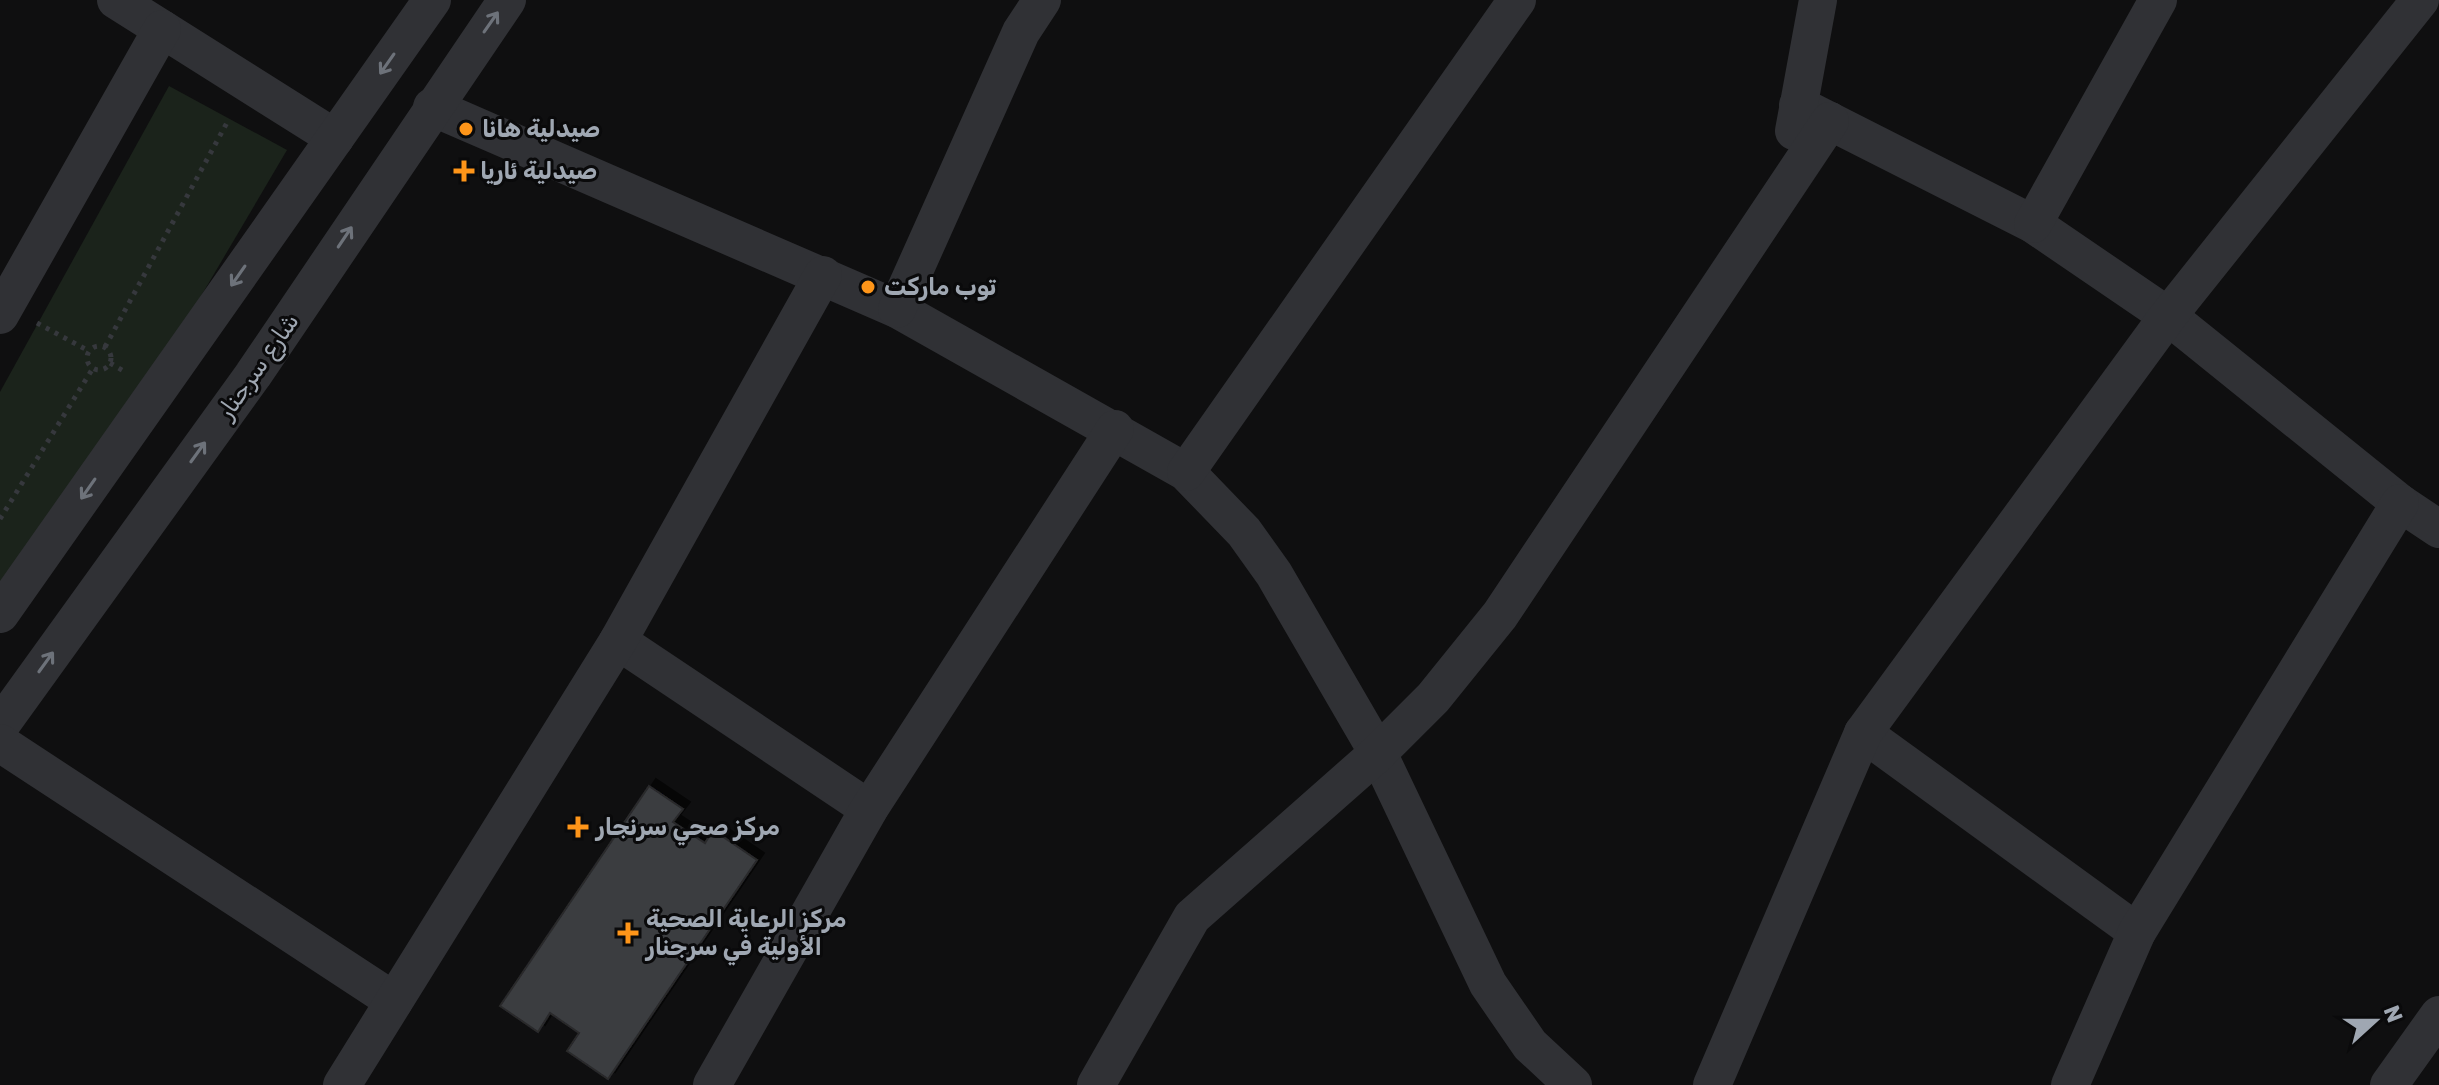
<svg xmlns="http://www.w3.org/2000/svg" width="2439" height="1085" font-family="Rubik,'Noto Naskh Arabic',sans-serif">
  <style>
    .green { fill: #1b231b }
    .building { fill: #3b3d40; stroke: #29292c; stroke-width: 2; filter: url(#shadow) }
    .lines { fill: none; stroke-linecap: round; stroke-linejoin: round }
    .path { stroke: #36383d; stroke-width: 5; stroke-dasharray: 4 6; stroke-linecap: butt }
    .minor { stroke: #303135; stroke-width: 38 }
    .oneway { stroke: #6d727a }
    .poi-dot { fill: #fe9519; stroke: #0a0a0b; stroke-width: 3 }
    .labels { text-anchor: middle; stroke-width: 6; stroke-linejoin: round; paint-order: stroke }
    .poi-label { font-size: 24px; font-weight: bold; fill: #9fa7b2; stroke: #0a0a0b; text-anchor: start }
    .street-label { font-size: 24px; fill: #9fa7b2; stroke: #0a0a0b }
  </style>
  <defs>
    <filter id="shadow"><feDropShadow dx="7" dy="-7" stdDeviation="0" flood-color="#0009"/></filter>
  </defs>
  <rect width="100%" height="100%" fill="#0f0f10"/>
  <path class="green" d="M169,86L287,150L148,386L0,609V392Z"/>
  <path class="building" d="M649,786L683,809L673,822L705,843L713,830L757,860L608,1079L567,1051L579,1033L550,1013L538,1032L500,1006Z"/>
  <g class="lines">
    <g class="path">
      <path d="M37,323L89,351"/>
      <circle cx="99" cy="358" r="12"/>
      <path d="M105,347L229,119"/>
      <path d="M110,363L127,373"/>
      <path d="M0,519L93,368"/>
    </g>
    <g class="minor">
      <path d="M116,0L335,138"/>
      <path d="M1798,105L2033,224L2168,316L2400,503L2439,529"/>
      <path d="M432,107L897,309L1186,472L1244,532L1274,574L1378,753L1488,984L1530,1045L1573,1085"/>
      <path d="M1794,131L1818,0"/>
      <path d="M2033,224L2158,0"/>
      <path d="M897,309L1021,32L1042,0"/>
      <path d="M0,315L162,29"/>
      <path d="M1186,472L1517,0"/>
      <path d="M0,614L432,0"/>
      <path d="M618,641L869,809"/>
      <path d="M0,726L253,375L507,0"/>
      <path d="M1863,733L2137,932"/>
      <path d="M0,743L394,1001"/>
      <path d="M342,1085L618,641L823,275"/>
      <path d="M712,1085L869,809L1115,429"/>
      <path d="M1096,1085L1192,917L1378,753L1433,698L1500,615L1830,121"/>
      <path d="M1712,1085L1863,733L2168,316L2420,0"/>
      <path d="M2070,1085L2137,932L2400,503"/>
      <path d="M2389,1085L2439,1015"/>
    </g>
  </g>
  <defs><path id="oneway-shaft" d="M-6 0H5M1.5-3L5.5 0L1.5 3" fill="none" stroke-width="1.6" stroke-linecap="round" stroke-linejoin="round" transform="scale(2)"/></defs>
  <g class="oneway">
    <use href="#oneway-shaft" transform="translate(491 22) rotate(-55)"/>
    <use href="#oneway-shaft" transform="translate(387 64) rotate(125)"/>
    <use href="#oneway-shaft" transform="translate(345 237) rotate(-56)"/>
    <use href="#oneway-shaft" transform="translate(238 276) rotate(125)"/>
    <use href="#oneway-shaft" transform="translate(198 452) rotate(-54)"/>
    <use href="#oneway-shaft" transform="translate(88 489) rotate(125)"/>
    <use href="#oneway-shaft" transform="translate(46 662) rotate(-54)"/>
  </g>
  <g class="poi-dot">
    <circle cx="466" cy="129" r="8"/>
    <path d="M460 159h8v8h8v8h-8v8h-8v-8h-8v-8h8z"/>
    <circle cx="868" cy="287" r="8"/>
    <path d="M574 815h8v8h8v8h-8v8h-8v-8h-8v-8h8z"/>
    <path d="M624 921h8v8h8v8h-8v8h-8v-8h-8v-8h8z"/>
  </g>
  <g class="labels">
    <g class="poi-label">
      <text x="482" y="137">صيدلية هانا</text>
      <text x="480" y="179">صيدلية ئاريا</text>
      <text x="884" y="295">توب ماركت</text>
      <text x="596" y="835">مركز صحي سرنجار</text>
      <text x="646" y="927">مركز الرعاية الصحية<tspan x="646" dy="28">الأولية في سرجنار</tspan></text>
    </g>
    <g class="street-label">
      <text transform="translate(258 366) rotate(-55)" y="8">شارع سرجنار</text>
    </g>
  </g>
  <g transform="translate(2375 1021) rotate(69)" stroke="#0a0a0b" stroke-width="6" paint-order="stroke">
  <path d="M0-6L14 30L0 20L-14 30Z" fill="#9fa7b2"/>
  <text y="-12" font-size="22" font-weight="bold" text-anchor="middle" fill="#9fa7b2">N</text>
  </g>
</svg>
